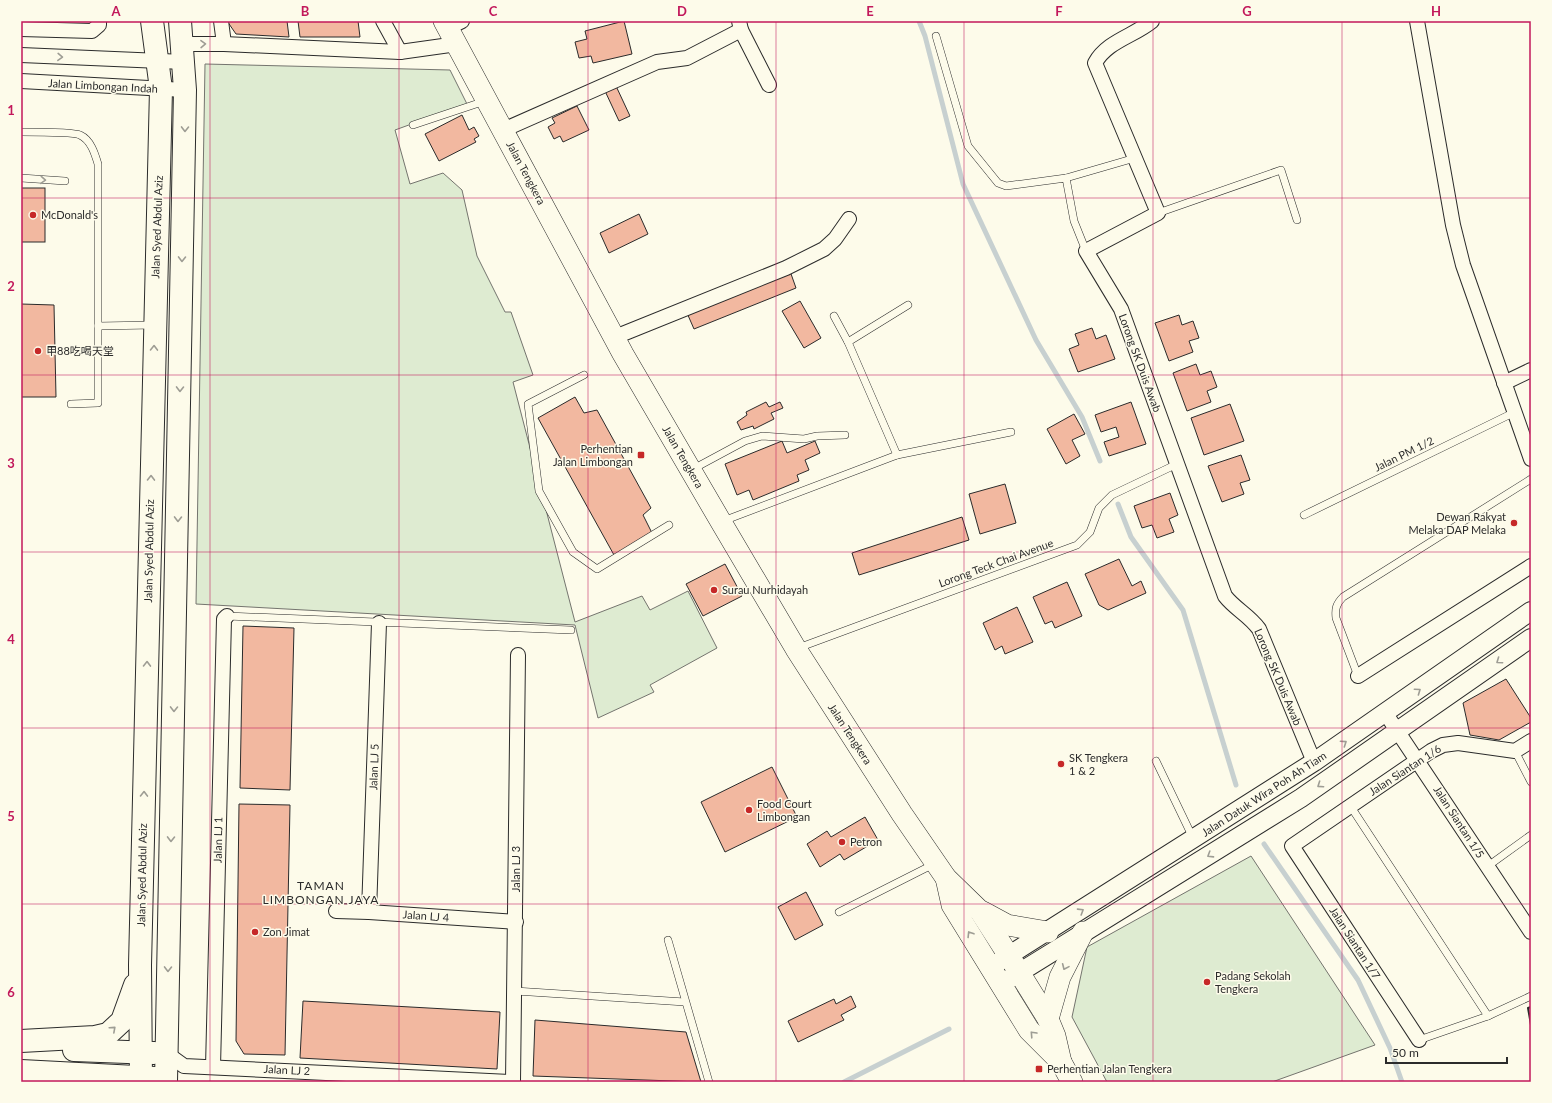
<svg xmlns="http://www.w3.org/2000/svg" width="1552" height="1103" font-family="Lato,'Noto Sans SC',sans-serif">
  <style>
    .green { fill: #deebd1; stroke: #74746e }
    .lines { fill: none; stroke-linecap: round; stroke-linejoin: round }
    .stream { stroke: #c7d0d0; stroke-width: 5 }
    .building { fill: #f2b8a0; stroke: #2b2b2b }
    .service-casing { stroke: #2b2b2b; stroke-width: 8 }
    .minor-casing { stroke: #2b2b2b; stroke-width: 16 }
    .tertiary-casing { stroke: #2b2b2b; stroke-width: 20 }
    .secondary-casing { stroke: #2b2b2b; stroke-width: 22 }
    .primary-casing { stroke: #2b2b2b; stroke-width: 24 }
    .service { stroke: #fdfbea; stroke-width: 7 }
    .minor { stroke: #fdfbea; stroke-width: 14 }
    .tertiary { stroke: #fdfbea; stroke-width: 18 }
    .secondary { stroke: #fdfbea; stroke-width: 21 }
    .primary { stroke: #fdfbea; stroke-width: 22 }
    .wall { stroke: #2b2b2b; stroke-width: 2 }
    .oneway { stroke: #9e9d94 }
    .grid { fill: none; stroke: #c2185b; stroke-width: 1; stroke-opacity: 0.55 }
    .poi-dot { fill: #c62828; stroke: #fdfbea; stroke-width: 1.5 }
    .labels { text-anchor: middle; stroke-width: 3; stroke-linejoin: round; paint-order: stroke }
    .street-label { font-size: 11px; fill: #2b2b2b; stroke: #fdfbea }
    .poi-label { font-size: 11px; fill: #2b2b2b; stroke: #fdfbea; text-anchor: start }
    .neighbourhood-label { font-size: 12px; letter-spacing: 1px; fill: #2b2b2b; stroke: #fdfbea }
    .neatline { fill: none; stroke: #c2185b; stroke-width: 1.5 }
    .grid-label { font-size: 13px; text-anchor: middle; font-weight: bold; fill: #c2185b }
  </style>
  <rect width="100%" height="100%" fill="#fdfbea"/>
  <g class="green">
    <path d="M205,64L450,70L467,104L395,130L410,184L443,173L462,190L477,256L505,312H511L533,375L513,382L575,622L642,596L650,610L688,591L717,648L650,685L654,692L598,718L575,625L196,604Z"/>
    <path d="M1251,856L1375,1045L1272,1082H1107L1072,1017L1087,947Z"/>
  </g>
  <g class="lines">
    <g class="stream">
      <path d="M919,21L925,36L963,184L1036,340L1082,417L1100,461"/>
      <path d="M1118,504L1131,537L1183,610L1236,785"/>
      <path d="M1264,844L1358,980L1390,1048L1402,1082"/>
      <path d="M844,1082L949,1029"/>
    </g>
  </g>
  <g class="building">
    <path d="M227,21H287L289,37L236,34Z"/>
    <path d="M298,21H358L360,37H300Z"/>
    <path d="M624,21L632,54L593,63L591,56L579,58L575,42L587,39L585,31Z"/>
    <path d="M616,86L630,116L619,121L605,91Z"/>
    <path d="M577,106L589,130L563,142L560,136L554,139L548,127L555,123L552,118Z"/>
    <path d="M462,115L469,130L474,127L479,136L474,139L476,142L439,161L425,134Z"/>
    <rect x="21" y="188" width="24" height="54"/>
    <path d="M639,214L648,234L609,253L600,233Z"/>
    <path d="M790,271L796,288L694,329L687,313Z"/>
    <path d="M800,301L821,338L804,348L782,311Z"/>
    <path d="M21,304L54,305L56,397H21Z"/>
    <path d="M1179,315L1182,325L1193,321L1199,338L1189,341L1193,352L1169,361L1155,323Z"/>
    <path d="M1092,328L1096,339L1106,335L1115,359L1078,372L1069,349L1079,345L1075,334Z"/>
    <path d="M1196,364L1200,375L1211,371L1217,387L1207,391L1211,402L1187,411L1173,373Z"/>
    <path d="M575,397L584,413L597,410L651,508L643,515L652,533L614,555L538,418Z"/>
    <path d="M766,402L769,407L780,402L783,408L771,413L774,419L754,429L753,426L741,430L737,422L747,415L746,412Z"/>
    <path d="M1131,402L1146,444L1109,456L1104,442L1119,437L1116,427L1101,432L1095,415Z"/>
    <path d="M1230,404L1244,441L1204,455L1191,418Z"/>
    <path d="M1074,414L1085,434L1072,440L1080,456L1066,464L1047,429Z"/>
    <path d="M782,441L787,453L815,441L820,453L805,460L809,470L797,475L799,481L753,500L749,490L737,495L725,464Z"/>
    <path d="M1241,455L1250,480L1240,483L1244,494L1222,502L1208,466Z"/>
    <path d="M1005,484L1016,523L980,534L969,494Z"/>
    <path d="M1170,493L1178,515L1169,519L1174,532L1157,538L1152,525L1142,528L1134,506Z"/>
    <path d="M962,517L969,540L859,575L852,553Z"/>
    <path d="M1119,559L1132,586L1141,581L1146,593L1108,610L1099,605L1085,574Z"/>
    <path d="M725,564L742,596L703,616L686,584Z"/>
    <path d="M1067,582L1082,616L1055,628L1052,621L1045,624L1033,597Z"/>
    <path d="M1017,607L1033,642L1005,654L1002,646L995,650L983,623Z"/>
    <path d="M243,626L294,628L290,790L240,788Z"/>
    <path d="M1506,679L1531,718V722L1499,740L1470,735L1463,703Z"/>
    <path d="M772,767L797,817L725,852L701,802Z"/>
    <path d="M239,804L290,805L285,1055L244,1054L236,1041Z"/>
    <path d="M865,817L878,840L844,860L840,854L820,867L807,844L827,831L831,837Z"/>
    <path d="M806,892L823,925L795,940L778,907Z"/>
    <path d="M851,996L856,1007L841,1015L844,1020L798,1042L788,1021L834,999L836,1004Z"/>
    <path d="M303,1001L500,1012L497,1069L300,1058Z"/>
    <path d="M535,1020L686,1032L701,1082L533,1076Z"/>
  </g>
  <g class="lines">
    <defs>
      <g id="service">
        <path d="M936,36L968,146L998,183L1006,186L1066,178L1074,221L1086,251"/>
        <path d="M413,125L485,101"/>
        <path d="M21,132C31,132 74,132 80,135C91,140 95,154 98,164V403L71,404"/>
        <path d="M21,178L65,181"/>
        <path d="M1066,178L1135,158"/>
        <path d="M1158,213L1281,170L1297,220"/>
        <path d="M834,316L848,342L897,455"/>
        <path d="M98,326L152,325"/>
        <path d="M848,342L908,305"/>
        <path d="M584,375L528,404L539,491L573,552L597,569L669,525"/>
        <path d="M693,469L745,441L762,436L804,439L817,436L845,435"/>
        <path d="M1304,515L1515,412"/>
        <path d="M723,521L897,455L1011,432"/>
        <path d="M227,616L571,630"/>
        <path d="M798,648L1077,545L1090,532L1099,508L1112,495L1177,464"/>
        <path d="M1358,676L1336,618C1335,609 1336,604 1343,597L1531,479"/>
        <path d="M1515,751L1531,782"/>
        <path d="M1156,761L1193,838"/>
        <path d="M1351,807L1488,1016"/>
        <path d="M1488,866L1531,835"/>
        <path d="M839,912L934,864"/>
        <path d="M668,940L709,1082"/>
        <path d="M515,991L685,1002"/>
        <path d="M1419,1040L1488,1016L1531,996"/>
      </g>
      <g id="minor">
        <path d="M221,21L224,44"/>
        <path d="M383,21L400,52"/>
        <path d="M739,21L741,30L769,85"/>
        <path d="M1152,21C1134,36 1107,41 1095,63L1158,213L1086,251L1121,309L1225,596C1235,609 1249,615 1259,629L1314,762"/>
        <path d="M1417,21L1453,225L1463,265L1531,459"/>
        <path d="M448,28L462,21"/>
        <path d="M21,29L92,31L99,25V21"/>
        <path d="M183,44H224L400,52L457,44"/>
        <path d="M21,55L184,62"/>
        <path d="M21,81L185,90"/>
        <path d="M503,130L657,62L687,58L741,30"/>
        <path d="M615,337L786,268L824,249L835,239L849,219"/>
        <path d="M1504,383L1531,370"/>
        <path d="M1358,676L1531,566"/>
        <path d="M1386,714L1531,932"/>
        <path d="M336,911L369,912L516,922"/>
        <path d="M369,912L379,623"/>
        <path d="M1419,1040L1292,846L1431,751L1443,745L1458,743L1515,751L1531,741"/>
        <path d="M166,1053L184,1066L511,1082"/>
        <path d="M213,1067L224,619L227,616"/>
        <path d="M513,1082L518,655"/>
      </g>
      <g id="tertiary">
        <path d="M997,963L1314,762L1531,611"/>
        <path d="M1001,984L1301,798L1531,638"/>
      </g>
      <g id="secondary">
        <path d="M444,21L623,354L721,522L796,649L902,814L946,878L980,911L1009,956L1048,1019L1055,1036L1061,1062"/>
        <path d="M946,878L952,905L1029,1030L1061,1062L1072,1082"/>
        <path d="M983,912L1007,925L1048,932"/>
        <path d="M1048,1019L1060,977L1083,932"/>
      </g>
      <g id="primary">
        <path d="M21,1041L95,1037L108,1034L122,1021L135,985"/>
        <path d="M74,1050L154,1053"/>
        <path d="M21,1071L155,1078"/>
        <path d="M141,1082L140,965L161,89L152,21"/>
        <path d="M166,1082L185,90L180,21"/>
      </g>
    </defs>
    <use href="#service" class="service-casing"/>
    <use href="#minor" class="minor-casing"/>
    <use href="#tertiary" class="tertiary-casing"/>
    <use href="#secondary" class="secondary-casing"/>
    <use href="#primary" class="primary-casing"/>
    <use href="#service" class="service"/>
    <use href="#minor" class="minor"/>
    <use href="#tertiary" class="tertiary"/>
    <use href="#secondary" class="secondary"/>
    <use href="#primary" class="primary"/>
    <path class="wall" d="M1531,1007L1528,1008L1531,1025"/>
  </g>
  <defs><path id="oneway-chevron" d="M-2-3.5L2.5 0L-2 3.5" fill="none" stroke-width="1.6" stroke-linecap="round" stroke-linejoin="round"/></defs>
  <g class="oneway">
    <use href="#oneway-chevron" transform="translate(203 44) rotate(-1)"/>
    <use href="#oneway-chevron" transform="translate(60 57) rotate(2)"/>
    <use href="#oneway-chevron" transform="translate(185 129) rotate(91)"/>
    <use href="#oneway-chevron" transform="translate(43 180) rotate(4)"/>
    <use href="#oneway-chevron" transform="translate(182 259) rotate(91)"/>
    <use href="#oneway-chevron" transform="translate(154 348) rotate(-89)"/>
    <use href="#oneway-chevron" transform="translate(180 389) rotate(91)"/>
    <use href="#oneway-chevron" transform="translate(151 478) rotate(-89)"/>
    <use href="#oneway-chevron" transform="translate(178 519) rotate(91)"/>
    <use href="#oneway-chevron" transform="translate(1499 661) rotate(145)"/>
    <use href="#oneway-chevron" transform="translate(147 664) rotate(-89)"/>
    <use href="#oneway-chevron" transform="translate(1418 691) rotate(-35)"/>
    <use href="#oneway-chevron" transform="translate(174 709) rotate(91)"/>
    <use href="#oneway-chevron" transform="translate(1344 743) rotate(-34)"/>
    <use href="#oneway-chevron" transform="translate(1320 785) rotate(146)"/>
    <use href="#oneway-chevron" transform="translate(144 794) rotate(-89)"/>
    <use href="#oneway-chevron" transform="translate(171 839) rotate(91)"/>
    <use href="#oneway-chevron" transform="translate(1210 855) rotate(148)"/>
    <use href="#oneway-chevron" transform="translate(1081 911) rotate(-32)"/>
    <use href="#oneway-chevron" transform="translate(970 934) rotate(-122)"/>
    <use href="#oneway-chevron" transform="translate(1065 967) rotate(114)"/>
    <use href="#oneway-chevron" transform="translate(168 969) rotate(91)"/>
    <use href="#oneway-chevron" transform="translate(113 1029) rotate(-42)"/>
    <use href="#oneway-chevron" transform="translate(1033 1034) rotate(-133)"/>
  </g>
  <path class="grid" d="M210,21V1082M399,21V1082M588,21V1082M776,21V1082M964,21V1082M1153,21V1082M1342,21V1082M21,198H1531M21,375H1531M21,552H1531M21,728H1531M21,904H1531"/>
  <g class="poi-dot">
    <circle cx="33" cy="215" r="4"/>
    <circle cx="38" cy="351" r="4"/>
    <rect x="637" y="451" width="8" height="8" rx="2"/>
    <circle cx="1514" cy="523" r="4"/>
    <circle cx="714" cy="590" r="4"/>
    <circle cx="1061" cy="764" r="4"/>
    <circle cx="749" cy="810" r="4"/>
    <circle cx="842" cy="842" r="4"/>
    <circle cx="255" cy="932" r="4"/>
    <circle cx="1207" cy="982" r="4"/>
    <rect x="1035" y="1065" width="8" height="8" rx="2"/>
  </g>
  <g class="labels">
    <g class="street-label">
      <text transform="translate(103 86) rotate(3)" y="4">Jalan Limbongan Indah</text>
      <text transform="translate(526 173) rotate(62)" y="4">Jalan Tengkera</text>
      <text transform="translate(157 227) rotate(-88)" y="4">Jalan Syed Abdul Aziz</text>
      <text transform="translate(1140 363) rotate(70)" y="4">Lorong SK Duis Awab</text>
      <text transform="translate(1404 454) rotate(-26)" y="4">Jalan PM 1/2</text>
      <text transform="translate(683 457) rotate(60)" y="4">Jalan Tengkera</text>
      <text transform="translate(149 551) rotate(-89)" y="4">Jalan Syed Abdul Aziz</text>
      <text transform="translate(996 563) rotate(-20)" y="4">Lorong Teck Chai Avenue</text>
      <text transform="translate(1278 677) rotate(67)" y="4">Lorong SK Duis Awab</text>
      <text transform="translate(850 734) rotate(57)" y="4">Jalan Tengkera</text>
      <text transform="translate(374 767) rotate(-88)" y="4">Jalan LJ 5</text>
      <text transform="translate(1405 770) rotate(-33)" y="4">Jalan Siantan 1/6</text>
      <text transform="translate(1264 794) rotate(-33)" y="4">Jalan Datuk Wira Poh Ah Tiam</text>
      <text transform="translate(1459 822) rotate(57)" y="4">Jalan Siantan 1/5</text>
      <text transform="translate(218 840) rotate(-89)" y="4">Jalan LJ 1</text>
      <text transform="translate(516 869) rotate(-90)" y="4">Jalan LJ 3</text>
      <text transform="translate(142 875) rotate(-89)" y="4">Jalan Syed Abdul Aziz</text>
      <text transform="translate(426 916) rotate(4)" y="4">Jalan LJ 4</text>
      <text transform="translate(1355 943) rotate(57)" y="4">Jalan Siantan 1/7</text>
      <text transform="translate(287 1070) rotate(3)" y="4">Jalan LJ 2</text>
    </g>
    <g class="poi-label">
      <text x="41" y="219">McDonald's</text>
      <text x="46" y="355">甲88吃喝天堂</text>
      <text x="633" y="453" text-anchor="end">Perhentian<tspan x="633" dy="13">Jalan Limbongan</tspan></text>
      <text x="1506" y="521" text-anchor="end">Dewan Rakyat<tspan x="1506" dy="13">Melaka DAP Melaka</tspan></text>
      <text x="722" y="594">Surau Nurhidayah</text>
      <text x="1069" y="762">SK Tengkera<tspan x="1069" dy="13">1 &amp; 2</tspan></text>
      <text x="757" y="808">Food Court<tspan x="757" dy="13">Limbongan</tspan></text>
      <text x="850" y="846">Petron</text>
      <text x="263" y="936">Zon Jimat</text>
      <text x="1215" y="980">Padang Sekolah<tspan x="1215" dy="13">Tengkera</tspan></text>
      <text x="1047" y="1073">Perhentian Jalan Tengkera</text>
    </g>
    <g class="neighbourhood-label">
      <text x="321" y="890">TAMAN<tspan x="321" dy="14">LIMBONGAN JAYA</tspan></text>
    </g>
  </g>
  <rect width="1552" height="1103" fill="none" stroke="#fdfbea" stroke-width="44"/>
  <path d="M1386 1057v6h121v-6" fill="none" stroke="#2b2b2b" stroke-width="2"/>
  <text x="1392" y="1057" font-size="12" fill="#2b2b2b" stroke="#fdfbea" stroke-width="3" paint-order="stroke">50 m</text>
  <rect x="22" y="22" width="1508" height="1059" class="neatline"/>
  <g class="grid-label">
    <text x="116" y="16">A</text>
    <text x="305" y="16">B</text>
    <text x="493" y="16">C</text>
    <text x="682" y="16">D</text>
    <text x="870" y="16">E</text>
    <text x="1059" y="16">F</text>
    <text x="1247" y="16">G</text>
    <text x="1436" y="16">H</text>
    <text x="11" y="115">1</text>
    <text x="11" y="291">2</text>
    <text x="11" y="468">3</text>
    <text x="11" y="644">4</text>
    <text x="11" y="821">5</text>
    <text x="11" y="997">6</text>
  </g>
</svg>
